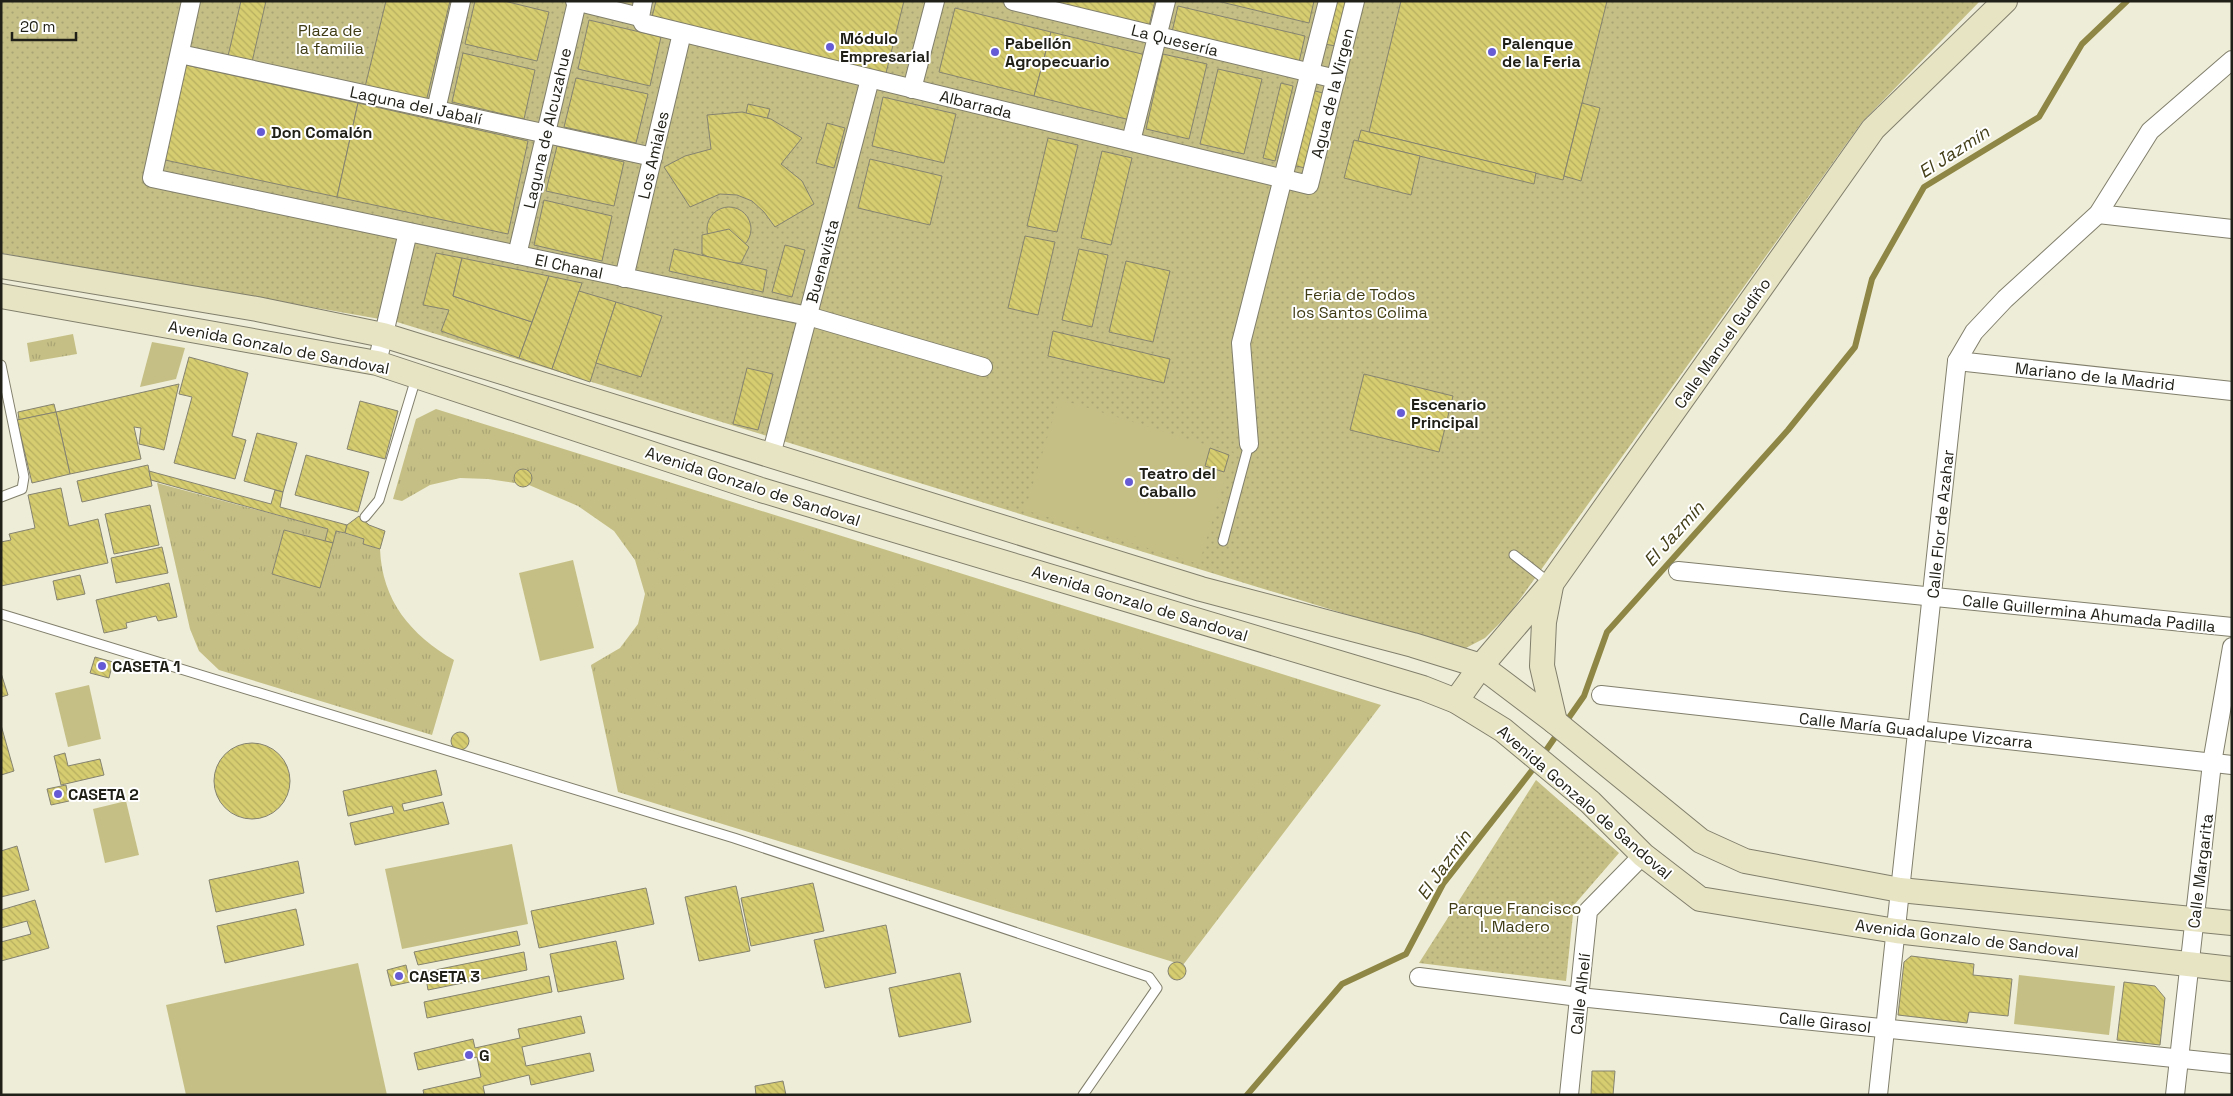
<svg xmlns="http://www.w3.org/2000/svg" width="2233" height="1096" font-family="'Space Grotesk',sans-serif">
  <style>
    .grass { fill: url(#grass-tufts) }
    .park { fill: url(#park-dots) }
    .garden { fill: #c5bf86 }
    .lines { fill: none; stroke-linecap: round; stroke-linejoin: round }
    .stream { stroke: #8e8644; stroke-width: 6 }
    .building { fill: url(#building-back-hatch); stroke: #858370 }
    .lane-casing { stroke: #817f6c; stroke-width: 11 }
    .street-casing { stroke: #817f6c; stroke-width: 20 }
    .secondary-casing { stroke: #817f6c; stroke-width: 26 }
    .lane { stroke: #fff; stroke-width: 9 }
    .street { stroke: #fff; stroke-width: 18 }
    .secondary { stroke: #e7e4c4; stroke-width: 24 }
    .poi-dot { fill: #665bd5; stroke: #fff; stroke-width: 2 }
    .labels { text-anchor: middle; stroke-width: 4; stroke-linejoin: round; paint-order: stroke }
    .park-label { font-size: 16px; fill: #3f3b14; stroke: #fff }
    .poi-label { font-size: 16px; font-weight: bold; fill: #212018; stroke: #fff; text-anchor: start }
    .street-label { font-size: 16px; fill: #212018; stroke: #fff }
    .water-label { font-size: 18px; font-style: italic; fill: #433e17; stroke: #fff }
  </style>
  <defs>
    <pattern id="grass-tufts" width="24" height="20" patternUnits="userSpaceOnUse" patternTransform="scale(1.25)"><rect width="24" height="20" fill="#c5bf86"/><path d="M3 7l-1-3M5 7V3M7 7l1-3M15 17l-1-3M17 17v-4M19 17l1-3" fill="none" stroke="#a9a473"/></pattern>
    <pattern id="park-dots" width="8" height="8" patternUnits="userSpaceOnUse" patternTransform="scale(1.25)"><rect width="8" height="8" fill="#c5bf86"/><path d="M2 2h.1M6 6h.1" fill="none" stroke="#a9a473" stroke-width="1.8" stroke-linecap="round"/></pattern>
    <pattern id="building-back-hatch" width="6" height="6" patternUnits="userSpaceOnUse" patternTransform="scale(1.25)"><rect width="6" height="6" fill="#d6cc70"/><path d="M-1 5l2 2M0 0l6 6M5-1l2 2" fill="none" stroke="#b7af60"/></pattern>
  </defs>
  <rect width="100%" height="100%" fill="#eeedd7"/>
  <g class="grass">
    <path d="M73,334L77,354L30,362L27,343Z"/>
    <path d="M436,409L1381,705L1183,965L618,792L591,665L620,648L638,624L645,594L635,560L614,531L578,506L529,485L488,479L460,478L430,485L402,501L393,499L416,419Z"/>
    <path d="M157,483L328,529L325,541L284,530L272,574L320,587L336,531L364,539L363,544L380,549C382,601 411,635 454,660L432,735L219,670L199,651L190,629Z"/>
  </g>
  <g class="park">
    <path d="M1,1H1980L1862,122L1510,613L1485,638L1462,650L397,322L1,253Z"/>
    <path d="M1536,780L1619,853L1574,905L1566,981L1419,963Z"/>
  </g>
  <g class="garden">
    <path d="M152,342L185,348L176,379L140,387Z"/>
    <path d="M1059,399L1233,453L1199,564L1025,510Z"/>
    <path d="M573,560L594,648L540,661L519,573Z"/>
    <path d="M89,685L101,739L68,747L55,693Z"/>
    <path d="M126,801L139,855L105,863L93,809Z"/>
    <path d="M512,844L528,924L402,949L385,869Z"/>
    <path d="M358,963L387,1095H186L166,1005Z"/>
    <path d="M2019,975L2115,986L2109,1035L2014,1024Z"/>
  </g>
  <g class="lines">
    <g class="stream">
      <path d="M1542,756L1584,696L1607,632L1788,430L1855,347L1872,279L1924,187L2039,117L2082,44L2127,1"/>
      <path d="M1247,1095L1342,984L1406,954L1443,884L1537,764"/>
    </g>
  </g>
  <g class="building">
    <path d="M241,1H266L252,62L228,56Z"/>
    <path d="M386,1H450L426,102L365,87Z"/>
    <path d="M475,1H504L549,12L537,61L465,44Z"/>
    <path d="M656,1H904L885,77L652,17Z"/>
    <path d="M1045,1H1155L1149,26Z"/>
    <path d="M1217,1H1314L1309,23Z"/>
    <path d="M1334,1H1347L1336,46L1324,44Z"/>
    <path d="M1401,1H1607L1563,180L1369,132Z"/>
    <path d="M1178,6L1305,36L1299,62L1172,32Z"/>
    <path d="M955,8L1051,32L1034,96L939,72Z"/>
    <path d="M589,20L661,37L650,86L578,69Z"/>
    <path d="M1051,32L1146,55L1130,120L1034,96Z"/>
    <path d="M463,53L535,70L524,119L452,102Z"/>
    <path d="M1163,54L1207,64L1189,139L1146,129Z"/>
    <path d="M186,65L358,103L337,197L165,160Z"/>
    <path d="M1218,69L1262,79L1244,154L1200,144Z"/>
    <path d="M576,78L648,94L636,143L564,127Z"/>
    <path d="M1281,83L1293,86L1275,161L1263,158Z"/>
    <path d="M1311,90L1323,93L1305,168L1292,165Z"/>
    <path d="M883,97L956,114L944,163L872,146Z"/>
    <path d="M358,103L528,141L508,234L337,197Z"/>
    <path d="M1582,103L1600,108L1581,181L1564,176Z"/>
    <path d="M748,104L770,109L767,119L746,113Z"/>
    <path d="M742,112L771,119L802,138L781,164L802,181L814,204L775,227L764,212L752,201L737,195L720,194L690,207L664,167L685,156L711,149L707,115Z"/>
    <path d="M827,123L845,128L834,168L816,163Z"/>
    <path d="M1361,130L1536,173L1534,184L1358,141Z"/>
    <path d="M1048,138L1078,145L1057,232L1027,226Z"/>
    <path d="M1354,140L1420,156L1411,195L1344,178Z"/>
    <path d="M557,146L624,162L614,206L546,191Z"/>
    <path d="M1102,151L1132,158L1111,245L1081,238Z"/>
    <path d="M870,159L942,176L930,225L858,208Z"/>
    <path d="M544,200L612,216L602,261L534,245Z"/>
    <circle cx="729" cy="229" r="22"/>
    <path d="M729,229L749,247L741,263H721L702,254V235Z"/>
    <path d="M1025,236L1055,242L1038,315L1008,308Z"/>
    <path d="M785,245L805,250L792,297L772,292Z"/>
    <path d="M674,249L767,270L763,292L669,271Z"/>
    <path d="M1079,249L1108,255L1092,327L1062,320Z"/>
    <path d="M436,253L462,258L453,296L532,322L519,358L441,331L449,310L423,305Z"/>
    <path d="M462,258L549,276L532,322L453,296Z"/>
    <path d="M1126,261L1170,271L1153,342L1109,332Z"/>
    <path d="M549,276L582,283L552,369L519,358Z"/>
    <path d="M579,291L616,302L590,382L552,369Z"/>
    <path d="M616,302L662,316L641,377L596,363Z"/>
    <path d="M1053,331L1170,359L1164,383L1048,356Z"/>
    <path d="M189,357L248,373L232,436L246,440L235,479L174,463L192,397L179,394Z"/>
    <path d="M747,368L773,374L758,430L733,424Z"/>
    <path d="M1364,374L1453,396L1439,452L1350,430Z"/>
    <path d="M179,384L164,450L139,444L141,428L134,427L141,459L70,474L56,412Z"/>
    <path d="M360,401L398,411L385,459L347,449Z"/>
    <path d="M54,404L56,412L19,420L18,412Z"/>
    <path d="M56,412L70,474L32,483L17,420Z"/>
    <path d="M257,433L297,443L283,492L244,481Z"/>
    <path d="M1210,448L1229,455L1224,472L1205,466Z"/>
    <path d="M306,455L369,472L358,512L295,495Z"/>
    <path d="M148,465L152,486L82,502L77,481Z"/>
    <circle cx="523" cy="478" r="9"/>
    <path d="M149,471L271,504L275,490L283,492L280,507L347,525L345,533L336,531L333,543L325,541L328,529L151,480Z"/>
    <path d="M61,488L69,526L98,519L108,563L1,586V542L11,540L9,534L35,528L28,495Z"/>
    <path d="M150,505L159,545L114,554L105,514Z"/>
    <path d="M359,516L369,525L385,531L380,549L363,544L364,539L345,533L347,525Z"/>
    <path d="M284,530L333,543L320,588L272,574Z"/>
    <path d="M162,547L168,573L116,583L111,558Z"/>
    <path d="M80,575L85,594L57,600L53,581Z"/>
    <path d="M169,583L177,617L158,621L156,616L126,623L127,628L104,633L96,600Z"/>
    <path d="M95,657L113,662L109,678L90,673Z"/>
    <path d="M1,673L8,695L1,697Z"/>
    <path d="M1,725L14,771L1,775Z"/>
    <circle cx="460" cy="741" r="9"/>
    <circle cx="252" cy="781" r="38"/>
    <path d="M65,753L68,766L100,759L104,775L61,785L54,756Z"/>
    <path d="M436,770L442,795L402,804L404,811L443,802L449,824L355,845L350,823L394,813L392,806L348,816L343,791Z"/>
    <path d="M66,785L69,801L51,805L47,789Z"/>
    <path d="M17,846L29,890L1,897V851Z"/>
    <path d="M298,861L304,893L216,912L209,880Z"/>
    <path d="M813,883L824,931L751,946L741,898Z"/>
    <path d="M736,886L750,951L699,961L685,897Z"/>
    <path d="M646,888L654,924L539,948L531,911Z"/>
    <path d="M35,900L49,948L1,961V942L31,934L27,921L1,928V910Z"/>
    <path d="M296,909L304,945L225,963L217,926Z"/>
    <path d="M886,925L896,973L825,988L814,940Z"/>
    <path d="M517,931L520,945L418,965L414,952Z"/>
    <path d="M616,941L624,979L558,992L550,954Z"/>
    <path d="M524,952L527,970L428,990L425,972Z"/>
    <path d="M1911,956L1974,964L1973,975L2012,979L2008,1016L1969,1012L1967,1023L1898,1015L1904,962Z"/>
    <circle cx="1177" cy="971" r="9"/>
    <path d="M406,965L410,982L391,986L387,970Z"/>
    <path d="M960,973L971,1022L899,1037L889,988Z"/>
    <path d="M549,976L552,992L427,1018L424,1002Z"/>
    <path d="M2124,982L2155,986L2165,998L2160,1045L2117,1040Z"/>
    <path d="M581,1016L585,1033L522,1047L526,1066L590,1053L594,1071L531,1085L529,1075L483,1086L485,1095H424L423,1090L481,1077L477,1057L418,1070L414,1053L473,1039L475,1048L520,1038L518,1029Z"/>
    <path d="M1592,1071H1615L1613,1095H1591Z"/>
    <path d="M783,1081L786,1095H756L755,1086Z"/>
  </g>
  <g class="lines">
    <defs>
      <g id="lane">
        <path d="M1,365L24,477L22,489L1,497"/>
        <path d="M365,517L379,500L416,378"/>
        <path d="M1223,541L1249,444"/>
        <path d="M1514,555L1551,584"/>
        <path d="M1,614L734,838L1149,977L1157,988L1083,1095"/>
      </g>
      <g id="street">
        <path d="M191,1L152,178L808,316L983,367"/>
        <path d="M575,1L640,17"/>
        <path d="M643,1L640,17L643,23L1309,185L1355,1"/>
        <path d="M1013,1L1336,79"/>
        <path d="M180,54L653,157"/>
        <path d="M912,89L935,1"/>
        <path d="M436,110L461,1"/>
        <path d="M1131,141L1166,1"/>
        <path d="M2098,214L2232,229"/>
        <path d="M517,255L577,2"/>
        <path d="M624,278L682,33"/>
        <path d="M1957,361L2232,391"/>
        <path d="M377,363L408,232"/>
        <path d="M774,444L870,79"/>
        <path d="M1249,444L1241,343L1328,1"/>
        <path d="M1678,571L2232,627"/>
        <path d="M1601,695L2232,765"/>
        <path d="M1419,977L1579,997L2232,1064"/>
        <path d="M1569,1095L1588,911L1643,855"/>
        <path d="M1878,1095L1957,361L1974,332L2005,299L2098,214L2150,131L2232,60"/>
        <path d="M2175,1095L2212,763L2232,647"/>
      </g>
      <g id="secondary">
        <path d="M1,266L257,309L383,335L1201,589L1413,645L1481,666L1555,722L1701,841L1745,861L1900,890L2232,923"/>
        <path d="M1,296L377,363L761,490L1423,688L1456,701L1503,730L1590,802L1643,855L1700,899L1896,931L2232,969"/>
        <path d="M1551,586L1544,622L1542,666L1555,722"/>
        <path d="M1456,701L1481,666L1551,584L1873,129L2005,1"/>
      </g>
    </defs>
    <use href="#lane" class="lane-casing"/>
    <use href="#street" class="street-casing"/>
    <use href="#secondary" class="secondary-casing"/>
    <use href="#lane" class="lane"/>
    <use href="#street" class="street"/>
    <use href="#secondary" class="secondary"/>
  </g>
  <g class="poi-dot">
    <circle cx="830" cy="47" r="5"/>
    <circle cx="995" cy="52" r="5"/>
    <circle cx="1492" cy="52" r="5"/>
    <circle cx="261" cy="132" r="5"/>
    <circle cx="1401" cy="413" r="5"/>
    <circle cx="1129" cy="482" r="5"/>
    <circle cx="102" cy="666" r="5"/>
    <circle cx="58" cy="794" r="5"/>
    <circle cx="399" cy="976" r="5"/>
    <circle cx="469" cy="1055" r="5"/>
  </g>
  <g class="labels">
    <g class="park-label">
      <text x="330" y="36">Plaza de<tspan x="330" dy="18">la familia</tspan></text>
      <text x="1360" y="300">Feria de Todos<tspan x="1360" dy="18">los Santos Colima</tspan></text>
      <text x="1515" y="914">Parque Francisco<tspan x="1515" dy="18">I. Madero</tspan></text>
    </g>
    <g class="poi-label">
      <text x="840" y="44">Módulo<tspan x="840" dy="18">Empresarial</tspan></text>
      <text x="1005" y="49">Pabellón<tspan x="1005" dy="18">Agropecuario</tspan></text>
      <text x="1502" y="49">Palenque<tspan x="1502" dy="18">de la Feria</tspan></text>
      <text x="271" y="138">Don Comalón</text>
      <text x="1411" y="410">Escenario<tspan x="1411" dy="18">Principal</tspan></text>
      <text x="1139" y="479">Teatro del<tspan x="1139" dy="18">Caballo</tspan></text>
      <text x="112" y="672">CASETA 1</text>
      <text x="68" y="800">CASETA 2</text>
      <text x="409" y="982">CASETA 3</text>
      <text x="479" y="1061">G</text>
    </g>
    <g class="street-label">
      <text transform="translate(1175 40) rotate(14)" y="6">La Quesería</text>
      <text transform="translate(1332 93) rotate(-76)" y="6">Agua de la Virgen</text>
      <text transform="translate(976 104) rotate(14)" y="6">Albarrada</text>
      <text transform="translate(416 105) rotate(12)" y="6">Laguna del Jabalí</text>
      <text transform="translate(547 128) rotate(-77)" y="6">Laguna de Alcuzahue</text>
      <text transform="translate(653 155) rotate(-77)" y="6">Los Amiales</text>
      <text transform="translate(822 261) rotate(-75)" y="6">Buenavista</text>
      <text transform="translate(569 266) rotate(12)" y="6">El Chanal</text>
      <text transform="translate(1722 343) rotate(-55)" y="6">Calle Manuel Gudiño</text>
      <text transform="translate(279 347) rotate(11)" y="6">Avenida Gonzalo de Sandoval</text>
      <text transform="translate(2095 376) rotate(6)" y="6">Mariano de la Madrid</text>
      <text transform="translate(753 486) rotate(18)" y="6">Avenida Gonzalo de Sandoval</text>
      <text transform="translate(1940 524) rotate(-84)" y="6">Calle Flor de Azahar</text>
      <text transform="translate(1140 603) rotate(17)" y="6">Avenida Gonzalo de Sandoval</text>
      <text transform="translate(2089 613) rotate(6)" y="6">Calle Guillermina Ahumada Padilla</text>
      <text transform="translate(1916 730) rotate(6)" y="6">Calle María Guadalupe Vizcarra</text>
      <text transform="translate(1585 802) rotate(41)" y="6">Avenida Gonzalo de Sandoval</text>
      <text transform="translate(2200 871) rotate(-83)" y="6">Calle Margarita</text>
      <text transform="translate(1967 938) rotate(7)" y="6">Avenida Gonzalo de Sandoval</text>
      <text transform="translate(1580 994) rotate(-84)" y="6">Calle Alhelí</text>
      <text transform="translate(1825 1022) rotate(6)" y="6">Calle Girasol</text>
    </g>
    <g class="water-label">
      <text transform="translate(1954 152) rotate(-33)" y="6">El Jazmín</text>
      <text transform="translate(1674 534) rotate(-48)" y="6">El Jazmín</text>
      <text transform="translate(1444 865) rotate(-55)" y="6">El Jazmín</text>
    </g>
  </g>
  <rect width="2233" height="1096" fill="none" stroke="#212018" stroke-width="5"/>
  <path d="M12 32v8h64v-8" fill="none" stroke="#212018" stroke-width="2.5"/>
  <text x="20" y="32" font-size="15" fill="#212018" stroke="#ffffff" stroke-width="4" paint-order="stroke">20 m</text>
</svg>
